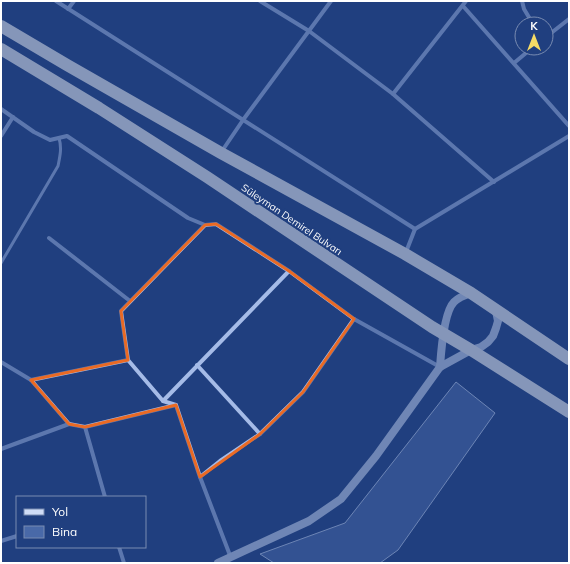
<svg xmlns="http://www.w3.org/2000/svg" width="570" height="564" font-family="Mulish,sans-serif">
  <style>
    .building { fill: #4969a8; stroke: #c8d8f6 }
    .lines { fill: none; stroke-linecap: round; stroke-linejoin: round }
    .lane { stroke: #a5bbe7; stroke-width: 3 }
    .street { stroke: #a5bbe7; stroke-width: 4 }
    .secondary { stroke: #cfdcf6; stroke-width: 8 }
    .highway { stroke: #fff; stroke-width: 12 }
    .marked { fill: none; stroke: #ea6a24; stroke-width: 3; stroke-linejoin: round }
    .labels { text-anchor: middle; stroke-width: 4; stroke-linejoin: round; paint-order: stroke }
    .street-label { font-size: 10px; fill: #fff; stroke: #203f7f }
  </style>
  <rect width="100%" height="100%" fill="#203f7f"/>
  <path class="building" d="M456,382L495,413L398,550L380,563H274L260,554L345,523Z"/>
  <g class="lines">
    <path class="lane" d="M1,263L58,166C60,156 62,148 59,138"/>
    <g class="street">
      <path d="M56,1L415,229"/>
      <path d="M260,1L309,31L393,94L494,182"/>
      <path d="M522,1L524,9L533,24"/>
      <path d="M463,6L569,126"/>
      <path d="M68,9L74,1"/>
      <path d="M546,37L569,19"/>
      <path d="M514,63L532,48"/>
      <path d="M393,94L466,1"/>
      <path d="M1,109L34,132L50,140L67,136L188,218L205,225L216,224L289,271L354,319L440,367"/>
      <path d="M1,136L13,117"/>
      <path d="M222,151L243,120L331,1"/>
      <path d="M205,225L121,311L128,360L163,401L176,405L200,477L231,558"/>
      <path d="M49,238L130,301"/>
      <path d="M406,252L415,229L569,136"/>
      <path d="M1,362L31,380L69,424L85,427L105,497"/>
      <path d="M197,365L260,434"/>
      <path d="M31,380L128,360"/>
      <path d="M163,401L289,271"/>
      <path d="M85,427L176,405"/>
      <path d="M1,449L69,424"/>
      <path d="M200,477L220,461L260,434L303,392L354,319"/>
      <path d="M1,541L17,536"/>
      <path d="M119,547L124,563"/>
    </g>
    <g class="secondary">
      <path d="M440,367C441,352 444,312 454,302C459,297 465,295 471,293"/>
      <path d="M218,563L309,521L341,499L376,456L440,367L471,350L481,347L488,342L493,336L496,328L498,321L496,311"/>
    </g>
    <g class="highway">
      <path d="M1,26L67,65L221,153L405,254L471,293L569,359"/>
      <path d="M1,49L99,108L207,177L432,327L471,350L569,412"/>
    </g>
  </g>
  <path d="M0 0H570V564H0ZM216,224L289,271L354,319L303,392L260,434L200,477L176,405L85,427L69,424L31,380L128,360L121,311L205,225Z" fill="#203f7f" fill-opacity=".55" fill-rule="evenodd"/>
  <path class="marked" d="M216,224L289,271L354,319L303,392L260,434L200,477L176,405L85,427L69,424L31,380L128,360L121,311L205,225Z"/>
  <g class="labels">
    <g class="street-label">
      <text transform="translate(292 219) rotate(34)" y="4">Süleyman Demirel Bulvarı</text>
    </g>
  </g>
  <rect width="570" height="564" fill="none" stroke="#ffffff" stroke-width="4"/>
  <rect x="16" y="496" width="130" height="52" fill="#203f7f" stroke="#798cb2"/>
  <rect x="24" y="509" width="20" height="6" fill="#cfdcf6" stroke="#798cb2"/>
  <text x="52" y="516" font-size="12" fill="#ffffff">Yol</text>
  <rect x="24" y="526" width="20" height="12" fill="#4969a8" stroke="#798cb2"/>
  <text x="52" y="536" font-size="12" fill="#ffffff">Bina</text>
  <g transform="translate(534 36)"><circle r="19" fill="#203f7f" stroke="#798cb2"/>
  <path d="M0-3L7 15L0 10L-7 15Z" fill="#f5db66"/>
  <text y="-6" font-size="11" font-weight="bold" text-anchor="middle" fill="#ffffff">K</text>
  </g>
</svg>
